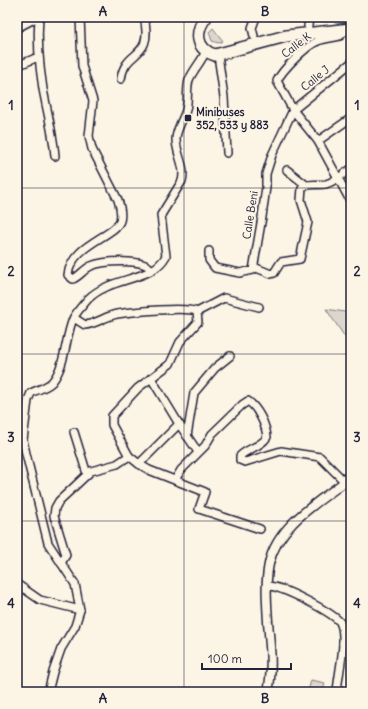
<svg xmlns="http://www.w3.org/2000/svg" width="368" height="709" font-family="Delius,sans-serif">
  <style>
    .green { fill: #dcd6cc; stroke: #7f7c84 }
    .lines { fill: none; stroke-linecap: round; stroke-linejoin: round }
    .minor-casing { stroke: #22223b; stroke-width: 10 }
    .tertiary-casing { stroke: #22223b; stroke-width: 11 }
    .primary-casing { stroke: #22223b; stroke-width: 14 }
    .minor { stroke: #fcf5e5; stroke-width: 7 }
    .tertiary { stroke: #fcf5e5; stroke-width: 8 }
    .primary { stroke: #fcf5e5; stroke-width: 11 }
    .grid { fill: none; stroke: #22223b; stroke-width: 1; stroke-opacity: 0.55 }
    .poi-dot { fill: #22223b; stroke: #fcf5e5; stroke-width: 1.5 }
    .labels { text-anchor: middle; stroke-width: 4; stroke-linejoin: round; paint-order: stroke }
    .street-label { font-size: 11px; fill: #22223b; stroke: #fcf5e5 }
    .poi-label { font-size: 11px; font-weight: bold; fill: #22223b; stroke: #fcf5e5; text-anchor: start }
    .neatline { fill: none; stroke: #22223b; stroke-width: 1.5 }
    .grid-label { font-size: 13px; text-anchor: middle; font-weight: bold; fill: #22223b }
  </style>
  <rect width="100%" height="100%" fill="#fcf5e5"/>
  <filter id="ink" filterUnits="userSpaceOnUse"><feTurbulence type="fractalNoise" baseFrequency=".025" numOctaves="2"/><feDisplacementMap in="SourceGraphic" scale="8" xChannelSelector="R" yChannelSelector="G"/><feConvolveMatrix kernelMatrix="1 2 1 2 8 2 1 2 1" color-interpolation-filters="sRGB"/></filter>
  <g filter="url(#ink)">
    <g class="green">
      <path d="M213,28L223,41L218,43L212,41L209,32Z"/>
      <path d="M326,309L351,313V346Z"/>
      <path d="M311,680L325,683L323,692H308Z"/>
    </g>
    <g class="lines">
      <defs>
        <g id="minor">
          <path d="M39,17C37,41 39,64 43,89C47,111 53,133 55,156"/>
          <path d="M80,17L82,66L93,101L89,136L92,149L118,200C120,206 122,214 120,221C115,236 71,245 68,275L73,279C80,276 84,269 91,266C103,261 144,258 152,270"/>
          <path d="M308,26L309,17"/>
          <path d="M17,28L38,17"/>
          <path d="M339,30L342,34L340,36C333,38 325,38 318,41C307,45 282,70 277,81L293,110L318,141L351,202"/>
          <path d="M254,36L252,28L256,17"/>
          <path d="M218,55L224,97L227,153"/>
          <path d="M17,66L38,57"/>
          <path d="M121,79C125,48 154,61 144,17"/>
          <path d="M318,141L351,118"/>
          <path d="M287,170L306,185"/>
          <path d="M209,251V260L215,268L240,273L253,270L262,217L266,187V174L272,155L293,110L351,63"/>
          <path d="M254,267L271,274L274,273L281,262L300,259L308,222L301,200L302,188C309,182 318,186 326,184C336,181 343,174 351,169"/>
          <path d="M197,312L224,298L259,307"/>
          <path d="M74,318L85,325C96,324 106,316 117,314C130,312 189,306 197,312L198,322L180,342L170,364L138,388L112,416V425L129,456L139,464L149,470L205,492L199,509L260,529"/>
          <path d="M151,378L179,424L198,452"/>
          <path d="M74,432L87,474"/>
          <path d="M187,436L194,393L215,368L230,356"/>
          <path d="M139,464L179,424"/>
          <path d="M175,480L181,470L205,446L212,434L242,405L248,401C258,408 266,425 267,437C261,447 248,448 240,456V460L245,462L281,451L320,457L345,482"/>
          <path d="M61,563L66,555L54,516L55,508L59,501L91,471L117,464L129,456"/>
          <path d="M17,584L40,600L80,610"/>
          <path d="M267,586C281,585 331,612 340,622C348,638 338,674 337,692"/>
          <path d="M343,643L351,634"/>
          <path d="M48,692L53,672L61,649L75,626L80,610L75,584L48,543L27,458L23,440L28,400L31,393C38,389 46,388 52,382C66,365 65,338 73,319C76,312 83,305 88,299C111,276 152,282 166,256L161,215L182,181C186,166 176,154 176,139C176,131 182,121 185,113C189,103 186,91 189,80C193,70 202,61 206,51"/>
        </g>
        <path id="tertiary" d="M268,692C273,669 270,645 268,622C267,603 265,583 269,564C277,524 322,500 351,477"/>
        <path id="primary" d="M206,17C195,31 195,49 215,55L286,36L351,29"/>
      </defs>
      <use href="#minor" class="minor-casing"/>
      <use href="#tertiary" class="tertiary-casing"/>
      <use href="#primary" class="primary-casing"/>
      <use href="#minor" class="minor"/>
      <use href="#tertiary" class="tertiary"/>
      <use href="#primary" class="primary"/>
    </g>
  </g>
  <path class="grid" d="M184,17V692M17,188H351M17,354H351M17,521H351"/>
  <rect class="poi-dot" x="184" y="114" width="8" height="8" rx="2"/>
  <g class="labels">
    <g class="street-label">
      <text transform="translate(296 45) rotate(-38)" y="4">Calle K</text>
      <text transform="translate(315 78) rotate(-39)" y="4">Calle J</text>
      <text transform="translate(250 215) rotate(-81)" y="4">Calle Beni</text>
    </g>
    <g class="poi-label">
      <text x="196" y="116">Minibuses<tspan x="196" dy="13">352, 533 y 883</tspan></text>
    </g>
  </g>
  <rect width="368" height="709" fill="none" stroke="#fcf5e5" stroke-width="44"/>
  <path d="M202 663v6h89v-6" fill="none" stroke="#22223b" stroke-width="2"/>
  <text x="208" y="663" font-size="12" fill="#22223b" stroke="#fcf5e5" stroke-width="3" paint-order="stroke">100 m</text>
  <rect x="22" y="22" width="324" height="665" class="neatline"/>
  <g class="grid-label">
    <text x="103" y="16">A</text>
    <text x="265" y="16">B</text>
    <text x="11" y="110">1</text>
    <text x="357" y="110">1</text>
    <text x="11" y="276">2</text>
    <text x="357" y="276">2</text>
    <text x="11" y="442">3</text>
    <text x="357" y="442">3</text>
    <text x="11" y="608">4</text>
    <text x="357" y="608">4</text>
    <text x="103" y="703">A</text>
    <text x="265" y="703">B</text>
  </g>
</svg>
